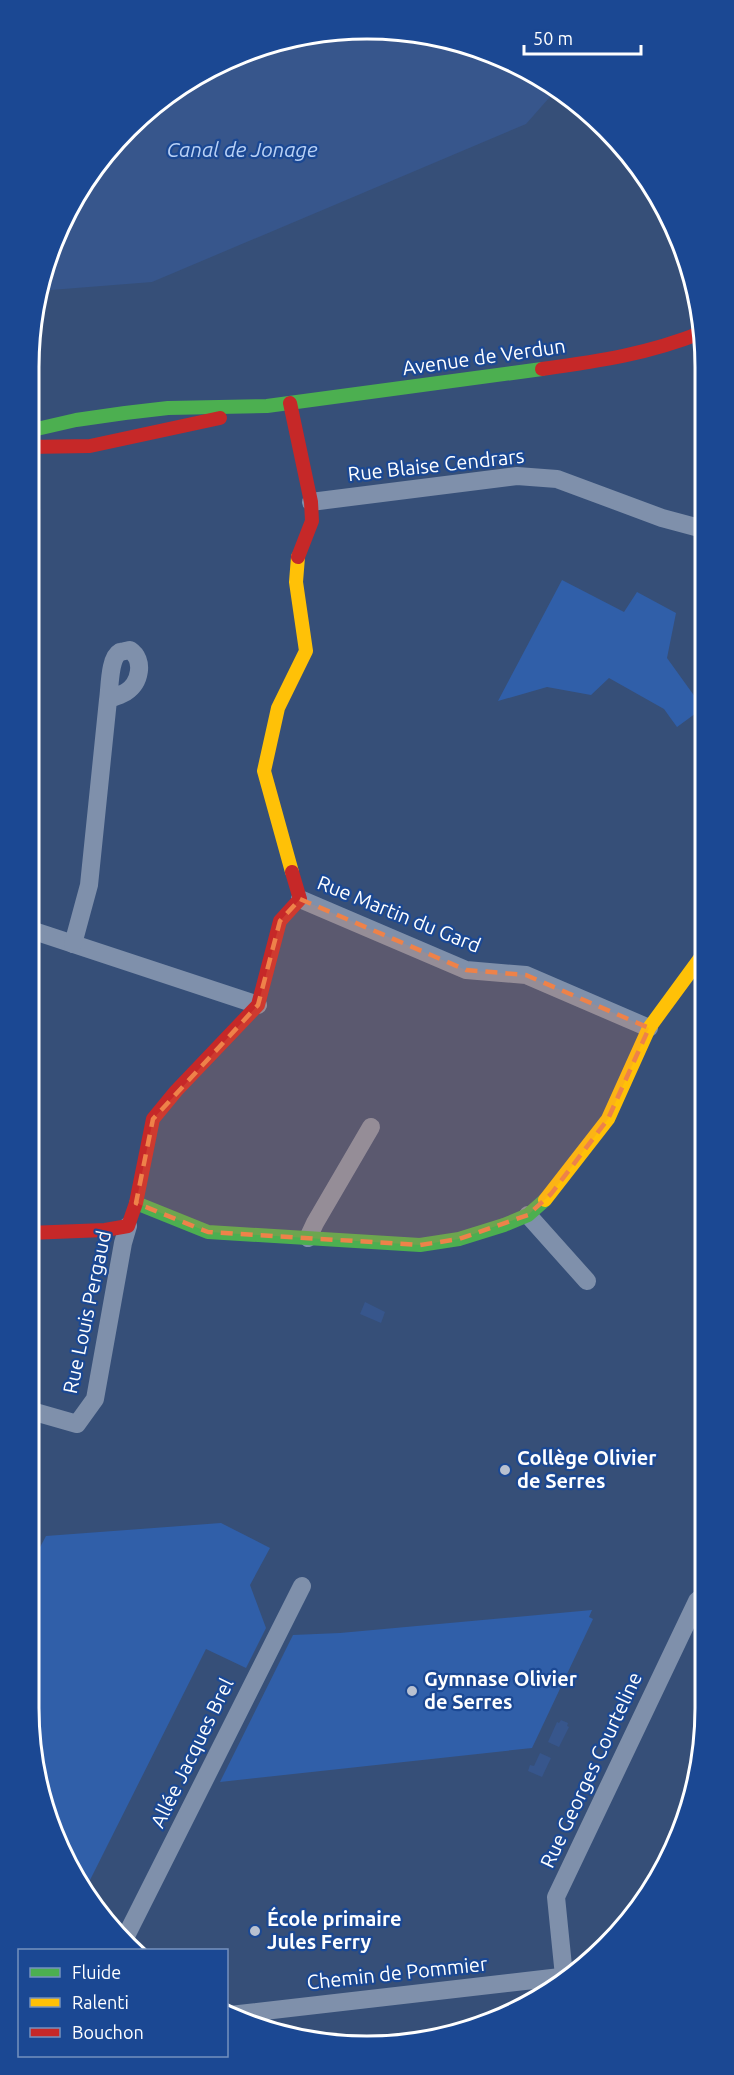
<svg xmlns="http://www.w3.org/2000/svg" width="734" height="2075" font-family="Ubuntu,sans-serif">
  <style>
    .green { fill: #305fa9 }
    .water { fill: #37568c }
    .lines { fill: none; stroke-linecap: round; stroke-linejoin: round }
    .street { stroke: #7f90ab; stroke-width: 18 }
    .fast { stroke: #4caf50; stroke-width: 14 }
    .slow { stroke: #ffc107; stroke-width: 14 }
    .jam { stroke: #c62828; stroke-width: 14 }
    .marked { fill: #ee8249; fill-opacity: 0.2; stroke: #ee8249; stroke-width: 4.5; stroke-dasharray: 12 8; stroke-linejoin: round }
    .poi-dot { fill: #b9c1d0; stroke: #1b4893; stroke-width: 2 }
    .labels { text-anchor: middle; stroke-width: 4.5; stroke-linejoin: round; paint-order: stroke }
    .street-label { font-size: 20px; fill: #fff; stroke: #1b4893 }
    .poi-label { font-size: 20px; font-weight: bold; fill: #fff; stroke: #1b4893; text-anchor: start }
    .water-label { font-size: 21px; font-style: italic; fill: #b9d1f6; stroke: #1b4893 }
    .rim { fill: none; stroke: #fff; stroke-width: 3 }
  </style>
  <rect width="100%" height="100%" fill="#364f78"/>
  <g class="green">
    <path d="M562,580L624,612L637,592L676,613L667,658L703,708L677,727L664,709L609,678L591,695L547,687L498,701Z"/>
    <path d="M221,1523L270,1548L250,1585L266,1628L246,1668L206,1649L86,1888L54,1837L29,1708V1568L46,1536Z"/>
    <path d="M592,1610L589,1617L593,1619L532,1748L220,1782L293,1635L340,1633Z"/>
  </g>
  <g class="water">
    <path d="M322,31L454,40L537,74L556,90L526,124L152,282L38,291L40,280L98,161L197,74Z"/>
    <path d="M365,1302L385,1312L381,1323L360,1314Z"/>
    <path d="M561,1720L568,1723L567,1726L569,1727L559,1747L548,1742L557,1722L559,1723Z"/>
    <path d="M540,1753L551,1758L542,1777L528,1771L530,1765L534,1766Z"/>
  </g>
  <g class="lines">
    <g class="street">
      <path d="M311,502L517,476L557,479L662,518L703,529"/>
      <path d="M300,899L466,970L526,975L649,1028"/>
      <path d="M28,929L258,1005"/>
      <path d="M73,944L89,885L108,700C110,688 109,658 120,652C121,652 129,650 130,650C145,660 140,683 126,692C121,695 114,697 108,700"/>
      <path d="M528,1215L587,1281"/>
      <path d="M308,1238L315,1223L371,1127"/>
      <path d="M28,1410L77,1424L95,1399L123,1243L128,1226"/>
      <path d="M124,1940L302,1586"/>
      <path d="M564,1976L556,1897L697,1601L705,1594"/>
      <path d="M230,2015L569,1976"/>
    </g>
    <g class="fast">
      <path d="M28,431L76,420L125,413L168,408L267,406L542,369"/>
      <path d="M136,1203L208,1232L420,1245L459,1239L504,1225L528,1215L545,1200"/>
    </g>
    <g class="slow">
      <path d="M292,872L264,771L278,708L306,651L296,582L298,557"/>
      <path d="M545,1200L608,1119L649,1028L704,953"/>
    </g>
    <g class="jam">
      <path d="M542,369C600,361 648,354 703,332"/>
      <path d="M290,403L311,502L312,521L298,557"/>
      <path d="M28,447L90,446L220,418"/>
      <path d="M28,1233L105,1230L128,1226L136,1203L153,1119L176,1091L258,1005L280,921L300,899L292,872"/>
    </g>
  </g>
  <path class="marked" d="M300,899L466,970L526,975L649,1028L608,1119L551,1194L528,1215L459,1239L420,1245L208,1232L136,1203L153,1119L258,1005L280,921Z"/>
  <g class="poi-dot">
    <circle cx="505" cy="1470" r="6"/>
    <circle cx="412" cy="1691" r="6"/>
    <circle cx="255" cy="1931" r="6"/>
  </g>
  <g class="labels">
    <g class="street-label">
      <text transform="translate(484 357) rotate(-8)" y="7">Avenue de Verdun</text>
      <text transform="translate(436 465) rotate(-6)" y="7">Rue Blaise Cendrars</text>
      <text transform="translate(399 914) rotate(22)" y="7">Rue Martin du Gard</text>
      <text transform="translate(87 1312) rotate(-78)" y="7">Rue Louis Pergaud</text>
      <text transform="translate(192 1753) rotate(-64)" y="7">Allée Jacques Brel</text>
      <text transform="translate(591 1770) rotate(-65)" y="7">Rue Georges Courteline</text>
      <text transform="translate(397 1973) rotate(-6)" y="7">Chemin de Pommier</text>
    </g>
    <g class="poi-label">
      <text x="517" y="1465">Collège Olivier<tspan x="517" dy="23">de Serres</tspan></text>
      <text x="424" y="1686">Gymnase Olivier<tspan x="424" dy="23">de Serres</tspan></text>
      <text x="267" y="1926">École primaire<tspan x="267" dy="23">Jules Ferry</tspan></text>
    </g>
    <g class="water-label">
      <text x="242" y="157">Canal de Jonage</text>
    </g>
  </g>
  <path d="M0 0H734V2075H0ZM367 39H367A328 328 0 0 1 695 367V1708A328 328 0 0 1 367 2036H367A328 328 0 0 1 39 1708V367A328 328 0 0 1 367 39Z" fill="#1b4893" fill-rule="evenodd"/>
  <path class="rim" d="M367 39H367A328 328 0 0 1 695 367V1708A328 328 0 0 1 367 2036H367A328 328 0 0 1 39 1708V367A328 328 0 0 1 367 39Z"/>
  <rect x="18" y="1949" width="210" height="108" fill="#1b4893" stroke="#7691be" stroke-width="1.5"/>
  <rect x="30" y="1968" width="30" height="9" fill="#4caf50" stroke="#7691be" stroke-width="1.5"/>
  <text x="72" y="1979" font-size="18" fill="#ffffff">Fluide</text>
  <rect x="30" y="1998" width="30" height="9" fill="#ffc107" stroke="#7691be" stroke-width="1.5"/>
  <text x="72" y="2009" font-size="18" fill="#ffffff">Ralenti</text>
  <rect x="30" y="2028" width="30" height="9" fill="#c62828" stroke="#7691be" stroke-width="1.5"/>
  <text x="72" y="2039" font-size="18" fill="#ffffff">Bouchon</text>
  <path d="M524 45v9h117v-9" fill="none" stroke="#ffffff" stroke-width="3"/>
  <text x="533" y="45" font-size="18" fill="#ffffff" stroke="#1b4893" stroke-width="4.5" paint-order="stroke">50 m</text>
</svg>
